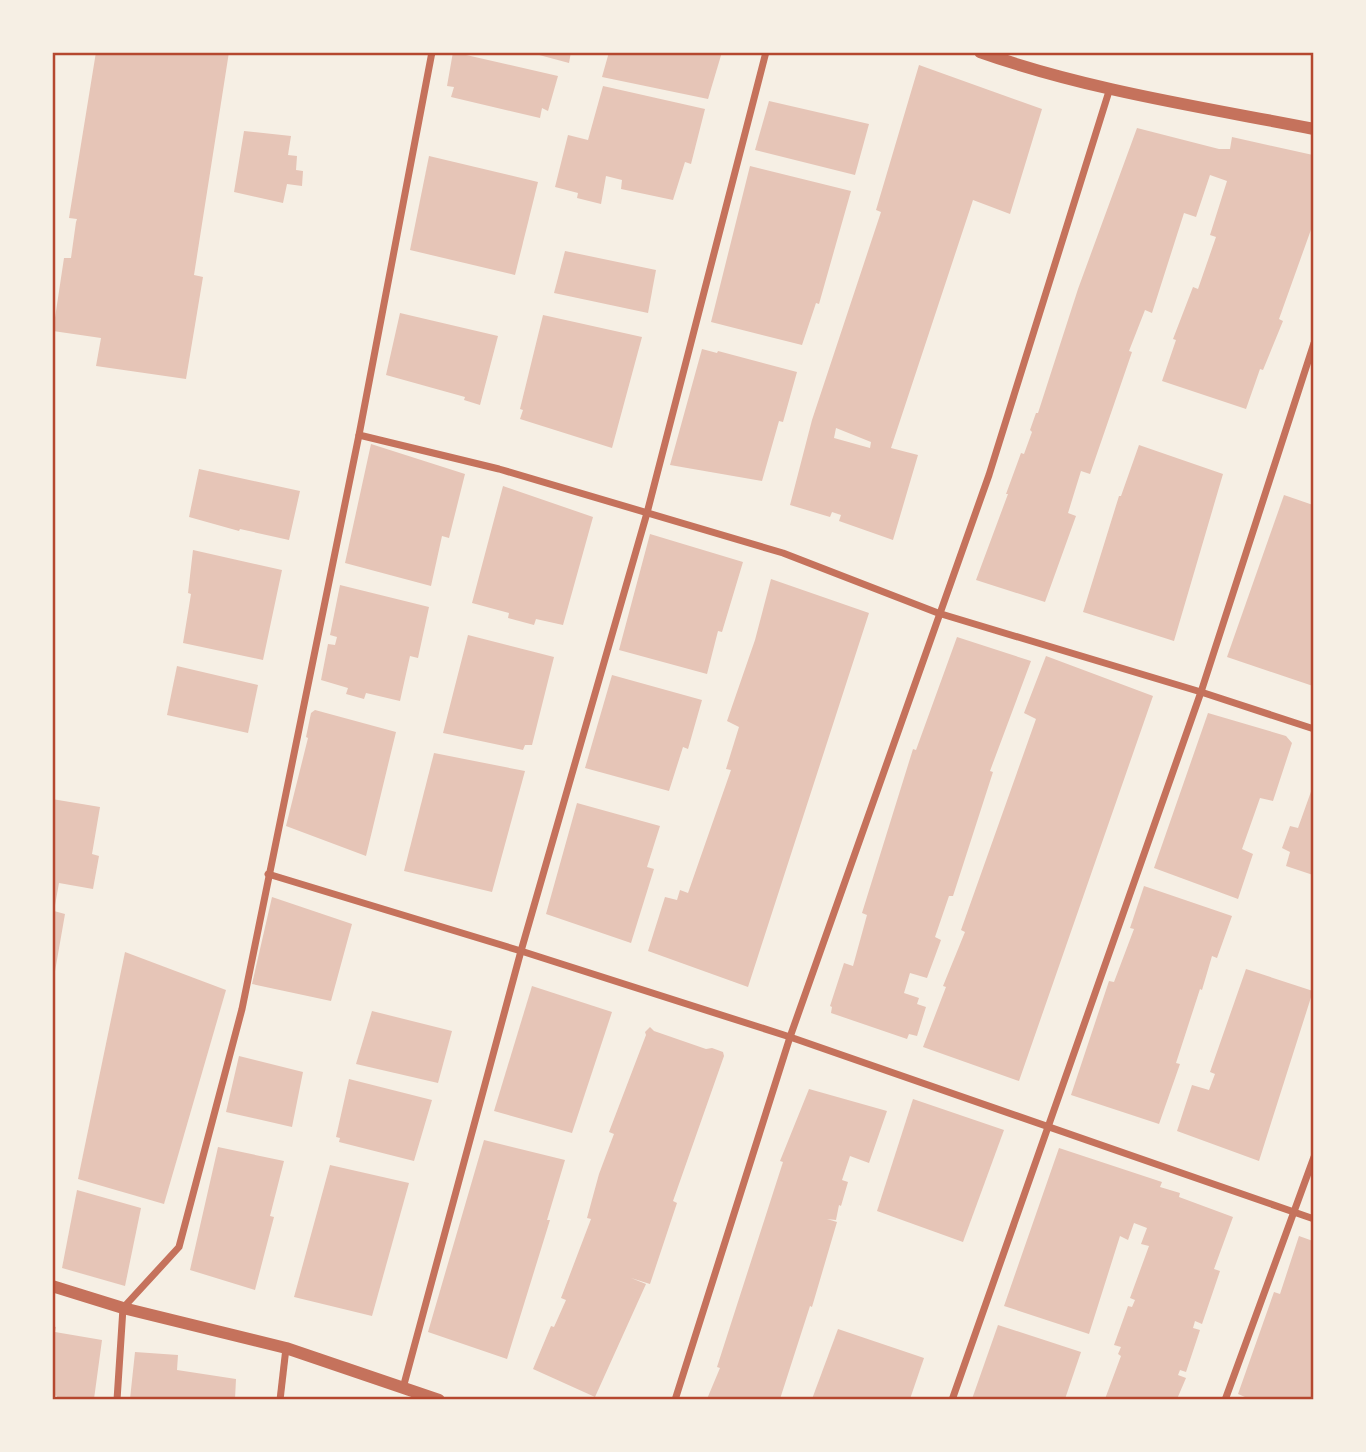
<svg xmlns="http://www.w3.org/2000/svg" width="1366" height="1452" font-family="Jost,sans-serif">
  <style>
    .building { fill: #e6c5b7; fill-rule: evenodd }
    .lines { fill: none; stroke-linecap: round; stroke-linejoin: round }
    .minor { stroke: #c5725c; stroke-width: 7 }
    .tertiary { stroke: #c5725c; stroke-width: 12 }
    .neatline { fill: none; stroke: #b5482f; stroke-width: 2.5 }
  </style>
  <rect width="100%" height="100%" fill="#f6efe4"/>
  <g class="building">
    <path d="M96,52H229L194,275L203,277L186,379L96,366L101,338L53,331L64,258H71L76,222L77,219L69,218Z"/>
    <path d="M453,52L558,76L548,111L542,108L540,118L451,97L454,87L447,86Z"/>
    <path d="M528,52H571L569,63Z"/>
    <path d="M609,52H722L708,99L602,77Z"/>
    <path d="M919,65L1042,109L1010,214L973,200L891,448L918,455L893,540L839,521L841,515L832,512L830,517L790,505L812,420L881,212L876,210ZM836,428L871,442L870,448L834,438Z"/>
    <path d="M603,86L705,109L691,164L685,162L673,200L621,189L622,180L606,176L601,204L577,198L578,193L555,187L568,135L588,140Z"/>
    <path d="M769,101L869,124L855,175L755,150Z"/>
    <path d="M1137,128L1219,149H1230L1232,137L1313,155V224L1279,319L1283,321L1263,370L1260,369L1246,409L1162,381L1176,340L1173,339L1193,287L1198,289L1216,237L1210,235L1227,181L1210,175L1196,217L1184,213L1152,313L1145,310L1129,351L1132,352L1090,474L1081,471L1068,513L1076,516L1045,602L976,580L1008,494H1006L1021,453L1024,454L1032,432L1030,430L1036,413H1038L1078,289Z"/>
    <path d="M244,131L291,136L288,155L297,156L296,170L303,171L302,186L287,184L283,203L234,192Z"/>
    <path d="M429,156L538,182L515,275L410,250Z"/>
    <path d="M750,166L851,191L819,304L816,303L802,345L711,322Z"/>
    <path d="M565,251L656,270L648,313L554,293Z"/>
    <path d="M400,313L498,336L480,405L464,400L465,397L386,375Z"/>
    <path d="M543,315L642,337L612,448L520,419L523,410L520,409Z"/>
    <path d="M702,349L717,353L718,351L797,372L783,422L779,421L762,481L670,465Z"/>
    <path d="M371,444L465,474L449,538L442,536L431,586L345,563Z"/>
    <path d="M1139,445L1223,474L1174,641L1083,612L1119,496H1121Z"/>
    <path d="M199,469L300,491L289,540L240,529L239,531L189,517Z"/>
    <path d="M503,486L593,517L563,625L536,619L534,625L508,618L509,613L472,603Z"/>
    <path d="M1284,495L1313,505V686L1227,657Z"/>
    <path d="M650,534L743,562L722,632L718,631L707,674L619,650Z"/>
    <path d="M193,550L282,570L263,660L183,643L191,594L188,593Z"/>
    <path d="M771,579L869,613L748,987L648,951L665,897L677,900L680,890L688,893L731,770L726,769L739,727L727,721L755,640Z"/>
    <path d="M340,585L429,607L418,658L410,656L400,701L366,693L364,699L346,694L348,688L321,680L328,644L335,645L337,637L330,635Z"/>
    <path d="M468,635L554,657L532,745H525L523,750L443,733Z"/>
    <path d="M957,637L1031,661L990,771L993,772L953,896H949L935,937L941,940L927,978L910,973L904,993L919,998L917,1004L926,1007L917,1036L909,1034L907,1039L831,1013L832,1007L830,1006L844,963L853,966L867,915L862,913L913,749L916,750Z"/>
    <path d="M1046,656L1153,696L1019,1081L923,1047L946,987L943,986L965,932L961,930L1036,719L1024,713Z"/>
    <path d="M177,666L258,685L248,733L167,715Z"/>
    <path d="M612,675L702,700L688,749L683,747L669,791L585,768Z"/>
    <path d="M315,710L396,732L366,856L286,826L308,738L306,737L311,713Z"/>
    <path d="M1208,713L1286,736L1292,743L1273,801L1260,798L1242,849L1253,854L1238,899L1154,868Z"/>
    <path d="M434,753L525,771L492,892L404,871Z"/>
    <path d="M1313,786V875L1286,866L1290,852L1282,848L1290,826L1298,828Z"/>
    <path d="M52,799L100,807L92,854L99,856L93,889L59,883L54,911L65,914L54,977Z"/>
    <path d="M577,803L660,826L647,867L654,869L631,943L546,914Z"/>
    <path d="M1144,886L1232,916L1217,958L1212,956L1202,990L1200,989L1176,1063L1180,1064L1159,1124L1071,1095L1109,981L1114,982L1134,929L1130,928Z"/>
    <path d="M272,897L352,924L331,1001L252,984Z"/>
    <path d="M125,952L226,990L164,1204L78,1179Z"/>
    <path d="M1246,969L1313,991L1259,1161L1177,1131L1192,1085L1209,1090L1215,1074L1210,1072Z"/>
    <path d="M532,986L612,1012L572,1133L494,1111Z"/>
    <path d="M372,1011L452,1031L438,1083L356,1064Z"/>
    <path d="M650,1027L654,1031L706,1049L712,1048L723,1052L724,1056L673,1201L677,1203L650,1284L631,1278L646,1284L595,1397L533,1369L551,1326L554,1327L566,1300L561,1298L591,1219L587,1218L599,1174L614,1134L609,1132L646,1035L645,1032Z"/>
    <path d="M239,1056L303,1072L292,1127L226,1112Z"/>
    <path d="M349,1079L432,1100L414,1161L339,1142L340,1138L336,1137Z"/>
    <path d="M809,1089L887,1111L869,1163L850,1156L842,1180L848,1182L841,1206L839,1205L836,1220L827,1219L837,1222L812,1307L810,1306L780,1399H707L720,1368L717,1367L783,1162L780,1161Z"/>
    <path d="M913,1099L1004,1130L963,1242L877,1211Z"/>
    <path d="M484,1140L565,1160L547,1220H550L507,1359L428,1332Z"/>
    <path d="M218,1147L284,1161L270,1216L274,1217L255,1290L190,1270Z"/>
    <path d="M1059,1148L1162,1182L1160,1187L1180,1193L1179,1197L1233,1217L1214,1269L1220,1271L1202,1324L1195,1321L1193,1328L1200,1330L1186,1372L1180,1370L1178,1375L1186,1378L1177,1399H1105L1121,1356L1118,1354L1121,1347L1114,1345L1128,1306L1132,1307L1135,1300L1130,1298L1149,1246L1141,1244L1147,1228L1134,1223L1128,1240L1120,1236L1089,1334L1004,1306Z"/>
    <path d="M330,1165L409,1183L372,1316L294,1297Z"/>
    <path d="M77,1190L141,1208L125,1286L62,1268Z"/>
    <path d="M1299,1236L1313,1241V1399H1244L1245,1397L1238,1394L1274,1292L1280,1294Z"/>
    <path d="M998,1325L1081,1352L1065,1399H972Z"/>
    <path d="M52,1326L56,1327L55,1332L102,1340L94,1399H57V1396L52,1395Z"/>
    <path d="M838,1329L924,1358L910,1399H812Z"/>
    <path d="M135,1352L178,1355L177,1370L236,1379L235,1399H130Z"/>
  </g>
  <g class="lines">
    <g class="minor">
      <path d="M359,435L499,469L783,553L938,613L1201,692L1314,729"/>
      <path d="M268,874L521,951L790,1037L1314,1219"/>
      <path d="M403,1388L521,951L647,513L766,52"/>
      <path d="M117,1400L123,1308L179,1247L242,1009L359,435L432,52"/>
      <path d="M280,1400L286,1348"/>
      <path d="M675,1400L790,1037L989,475L1110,88"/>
      <path d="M952,1400L1201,692L1314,343"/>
      <path d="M1225,1400L1314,1157"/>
    </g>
    <g class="tertiary">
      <path d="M980,52C1087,90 1202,107 1314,129"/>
      <path d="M52,1286L123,1308L286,1348L439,1400"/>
    </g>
  </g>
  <rect width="1366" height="1452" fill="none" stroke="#f6efe4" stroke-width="108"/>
  <rect x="54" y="54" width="1258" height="1344" class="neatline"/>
</svg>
